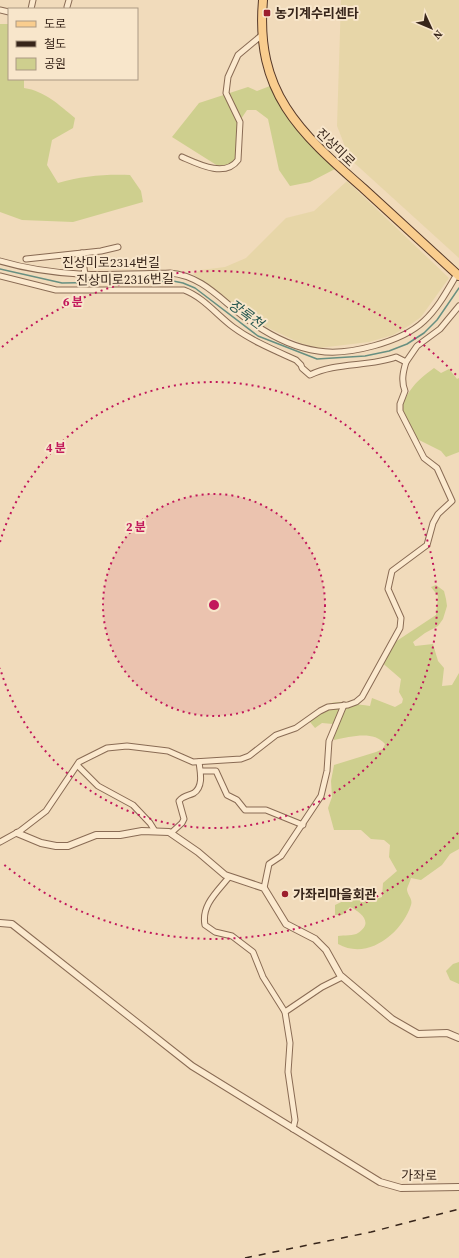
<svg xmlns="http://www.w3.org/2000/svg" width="459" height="1258" font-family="'Source Serif 4','Noto Sans KR',serif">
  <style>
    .farmland { fill: #e7d6a8 }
    .green { fill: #cecf8e }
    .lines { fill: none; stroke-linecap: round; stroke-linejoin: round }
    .stream { stroke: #678f81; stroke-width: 1.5 }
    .minor-casing { stroke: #896b54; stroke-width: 7 }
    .tertiary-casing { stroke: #896b54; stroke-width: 8 }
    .primary-casing { stroke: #563929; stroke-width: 10 }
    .minor { stroke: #fbe9ce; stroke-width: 5 }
    .tertiary { stroke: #fbe9ce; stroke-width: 6 }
    .primary { stroke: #f9cd8e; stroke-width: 8 }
    .rail { stroke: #37251a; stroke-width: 1.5; stroke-dasharray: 7 7; stroke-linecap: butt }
    .ring { fill: none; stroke: #c2185b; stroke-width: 2; stroke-dasharray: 2 4 }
    .poi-dot { fill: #9c1f2d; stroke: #f8e6cb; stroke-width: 1.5 }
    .labels { text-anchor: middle; stroke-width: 4; stroke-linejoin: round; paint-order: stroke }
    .poi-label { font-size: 13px; font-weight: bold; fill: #37251a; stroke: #f8e6cb; text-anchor: start }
    .street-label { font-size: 13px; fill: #37251a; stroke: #f8e6cb }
    .water-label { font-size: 14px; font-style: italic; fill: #285850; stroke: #f8e6cb }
    .centre { fill: #c2185b; stroke: #f8e6cb; stroke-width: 2 }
    .ring-label { font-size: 12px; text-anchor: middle; font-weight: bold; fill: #c2185b; stroke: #f8e6cb; stroke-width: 4; stroke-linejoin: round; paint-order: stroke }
  </style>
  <rect width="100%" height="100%" fill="#f1dbbb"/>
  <g class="farmland">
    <path d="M341,0H459V258L350,159L337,126Z"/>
    <path d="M347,181L449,278L421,317L410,325L393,335L369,342L319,348L300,343L258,323L239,310L193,274L201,270L225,267L246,258L286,218L314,211Z"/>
  </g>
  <g class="green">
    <path d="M0,24H9V79H24V88C45,91 59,105 75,118L73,128L52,140L47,165L58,183C81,176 106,174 130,175L141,191L143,202L73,222L22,220L0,212Z"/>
    <path d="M270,86L286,115L306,139L335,169L310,182L290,186L279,170L268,119L256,110H247L237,125V158L231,164L218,166L172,137L199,103L248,87L257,91Z"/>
    <path d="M434,368L441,373L449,369L457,379L459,378V452L446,457L441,451L417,439L400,411C408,390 416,381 434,368Z"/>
    <path d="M436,585L444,591L446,599L447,606L443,619L438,626L425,633L413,642L415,646L433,644L438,661L444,668L442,686L452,685L459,673V849L450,854L442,865L421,880L411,878C410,882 407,887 407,890C408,896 413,899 411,905C402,933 368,961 338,944V936C344,935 354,936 358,933C374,923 361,912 350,907L342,915H335V905L356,895L373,900L382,897L383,883L397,871L389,857L390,845L384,840L371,839L361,830H334L328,808L332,797L331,781L334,765L376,752L383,749L385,744C373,730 351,737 334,740L333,724L322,723L315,728L310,722L311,714C336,696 342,703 370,706L372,698L395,707L402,703L403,699L399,692L401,679L379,660L386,648L436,615L438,596L431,587Z"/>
    <path d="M459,962V984L450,980L446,971L453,964Z"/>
  </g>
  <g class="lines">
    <path class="stream" d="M0,269L62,283L173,281L183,283L195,288L258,336L317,359L365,356L389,351L407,344L424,333L437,320L459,288"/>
    <defs>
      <g id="minor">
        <path d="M67,7L69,0"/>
        <path d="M31,9L33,0"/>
        <path d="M0,10L9,12"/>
        <path d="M182,157C198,164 225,178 238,160L240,122L226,93L228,77L238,55L262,35"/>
        <path d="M82,253L85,275"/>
        <path d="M26,259L101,251L118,247"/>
        <path d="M0,261C58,278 110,275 170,273C206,276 225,306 254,324C273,337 296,348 318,351C348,356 402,342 424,321C438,308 447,291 457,274"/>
        <path d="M0,276L56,290H184C203,297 217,315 233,327C252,341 274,350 296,360L301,365L302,368L310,375C335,362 369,367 396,357L406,362L417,346L440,329L459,306"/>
        <path d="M78,766L98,786L133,805L150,823L155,831"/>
        <path d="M201,771H216L227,795L237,800L245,810H266L303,825"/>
        <path d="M171,833L182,823L184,819L179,801C184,795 188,796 194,793C204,786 200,771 199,762"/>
        <path d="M0,842L20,831L46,811L79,762L107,748L127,746L168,751L193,762L241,759L249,756L276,735L296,728L320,711L328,707L348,705L356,702L362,697L400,628L401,618L388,589L392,571L427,545L433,523L438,514L452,501L437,468L424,458L400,411V404L405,391C401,381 403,372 406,362"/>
        <path d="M229,877C218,891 201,905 205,925L215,932L232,936L253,952L263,977L285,1012L290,1043L288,1072L295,1120L293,1129"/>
        <path d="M264,888L269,864L281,856L321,796L327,771L329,741L344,705"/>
        <path d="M285,1012L322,987L342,977"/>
      </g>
      <g id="tertiary">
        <path d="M17,833L41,843L56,846H68L96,835H120L142,831L169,832L198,852L225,875L264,888L286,924L315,939L326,950L340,975L392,1019L418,1034L447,1033L459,1038"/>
        <path d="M0,923L12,924L192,1066L380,1182L401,1188L459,1187"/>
      </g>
      <path id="primary" d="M263,0C255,92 299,132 363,188C395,217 427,247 459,276"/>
    </defs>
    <use href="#minor" class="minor-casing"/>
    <use href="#tertiary" class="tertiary-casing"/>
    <use href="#primary" class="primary-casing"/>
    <use href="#minor" class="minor"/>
    <use href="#tertiary" class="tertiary"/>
    <use href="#primary" class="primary"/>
    <path class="rail" d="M245,1258L371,1232L459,1209"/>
  </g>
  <circle cx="214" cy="605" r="111" fill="#c2185b" fill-opacity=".12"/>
  <g class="ring">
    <circle cx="214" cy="605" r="111"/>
    <path d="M0 542A223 223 0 1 1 0 668"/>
    <path d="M458 833A334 334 0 0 1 2 863M2 347A334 334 0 0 1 458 377"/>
  </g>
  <g class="poi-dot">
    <rect x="263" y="9" width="8" height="8" rx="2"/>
    <circle cx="285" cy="894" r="4"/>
  </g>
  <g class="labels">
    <g class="poi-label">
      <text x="275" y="18">농기계수리센타</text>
      <text x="293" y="899">가좌리마을회관</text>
    </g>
    <g class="street-label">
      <text transform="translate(336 147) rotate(44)" y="5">진상미로</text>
      <text x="111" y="267">진상미로2314번길</text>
      <text transform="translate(125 279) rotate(-1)" y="5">진상미로2316번길</text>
      <text transform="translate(419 1175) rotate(1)" y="5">가좌로</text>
    </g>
    <g class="water-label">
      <text transform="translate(246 314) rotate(36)" y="5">장록천</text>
    </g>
  </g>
  <circle cx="214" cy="605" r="6" class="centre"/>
  <g class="ring-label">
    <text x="73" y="306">6 분</text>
    <text x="56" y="452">4 분</text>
    <text x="136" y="531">2 분</text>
  </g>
  <rect x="8" y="8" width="130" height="72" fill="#f8e6cb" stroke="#ab9984"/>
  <rect x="16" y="21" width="20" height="6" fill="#f9cd8e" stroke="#ab9984"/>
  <text x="44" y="28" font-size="12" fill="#37251a">도로</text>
  <rect x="16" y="41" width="20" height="6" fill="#37251a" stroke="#ab9984"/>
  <text x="44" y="48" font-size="12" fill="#37251a">철도</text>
  <rect x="16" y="58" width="20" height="12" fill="#cecf8e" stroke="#ab9984"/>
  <text x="44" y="68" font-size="12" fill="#37251a">공원</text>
  <g transform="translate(431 28) rotate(134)" stroke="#f8e6cb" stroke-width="3" paint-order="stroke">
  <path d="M0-3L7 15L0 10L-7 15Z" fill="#37251a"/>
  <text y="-6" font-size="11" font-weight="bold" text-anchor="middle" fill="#37251a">N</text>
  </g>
</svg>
